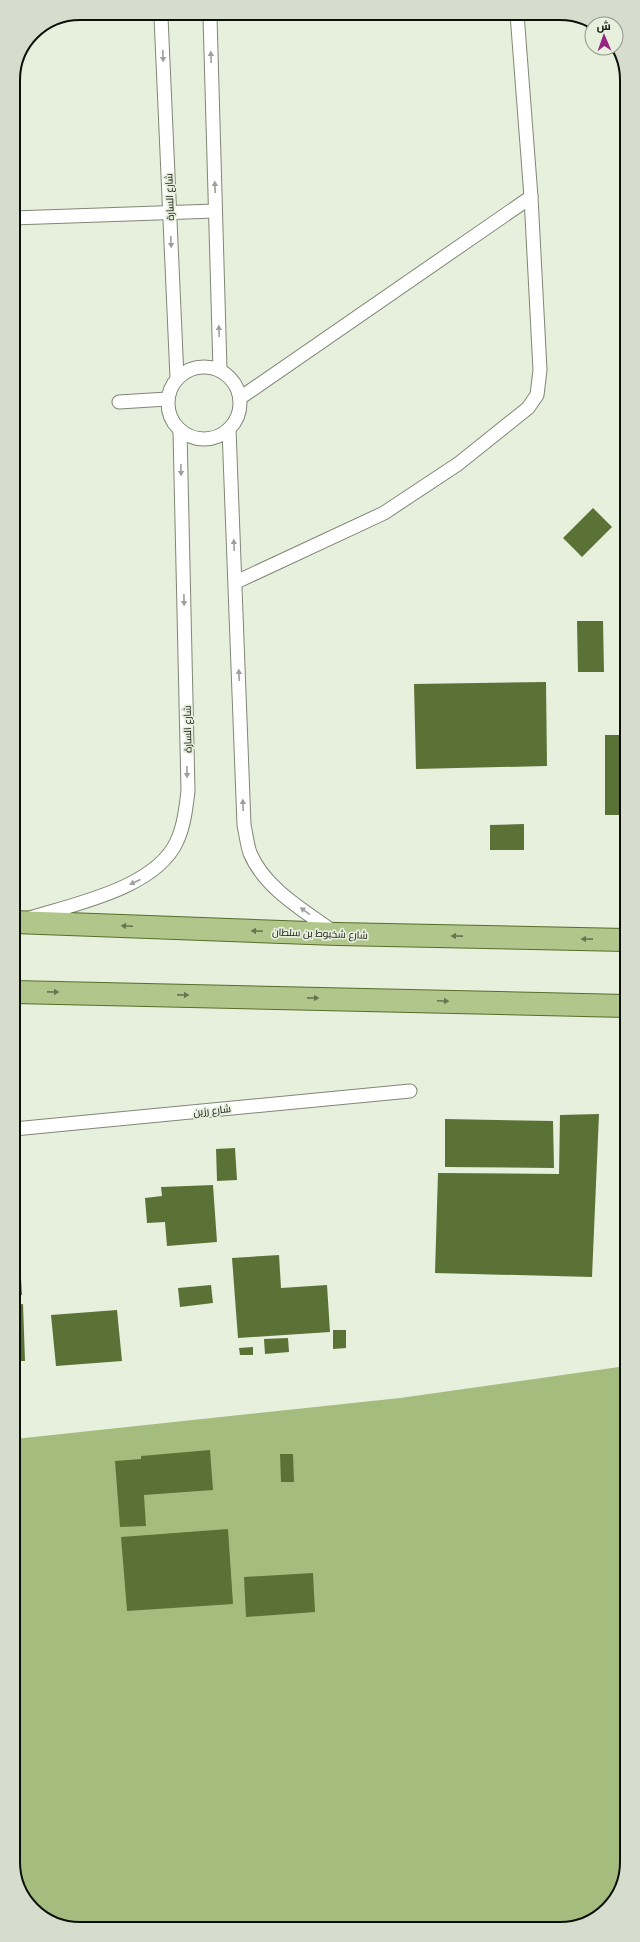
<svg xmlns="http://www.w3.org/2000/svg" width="640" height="1942" font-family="'Open Sans',Cairo,sans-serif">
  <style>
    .forest { fill: #a4bd7e }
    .building { fill: #5b7236 }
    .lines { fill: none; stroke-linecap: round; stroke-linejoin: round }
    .service-casing { stroke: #808776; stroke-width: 15 }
    .primary-casing { stroke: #566e2a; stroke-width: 24 }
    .service { stroke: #fff; stroke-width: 13 }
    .primary { stroke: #b1c68a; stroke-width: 22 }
    .oneway { fill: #9e9f9d }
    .oneway2 { fill: #677450 }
    .labels { text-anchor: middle; stroke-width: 3.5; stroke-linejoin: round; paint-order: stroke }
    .street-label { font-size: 10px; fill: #0d100a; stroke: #e7efdd }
    .rim { fill: none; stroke: #0d100a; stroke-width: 2 }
  </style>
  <rect width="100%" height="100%" fill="#e7efdd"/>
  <path class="forest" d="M626,1366L627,1862L613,1903L577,1927L75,1929L36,1913L15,1879V1439L400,1398Z"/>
  <g class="building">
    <path d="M593,508L612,527L582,557L563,538Z"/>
    <path d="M577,621H603L604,672H578Z"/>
    <path d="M546,682L547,766L416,769L414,684Z"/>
    <rect x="605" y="735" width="21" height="80"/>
    <path d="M524,824V850H490V825Z"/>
    <path d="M599,1114L592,1277L435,1273L438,1173L559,1174L560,1115Z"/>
    <path d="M445,1119L553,1121L554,1168L445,1167Z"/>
    <path d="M235,1148L237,1180L217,1181L216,1149Z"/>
    <path d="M213,1185L217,1242L167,1246L165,1222L147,1223L145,1198L162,1196L161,1187Z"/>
    <path d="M279,1255L281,1288L327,1285L330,1332L238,1338L232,1258Z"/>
    <path d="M15,1278H21L22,1295H15Z"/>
    <path d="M211,1285L213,1303L180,1307L178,1288Z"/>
    <path d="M23,1304L25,1361H15V1305Z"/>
    <path d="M117,1310L122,1361L56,1366L51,1315Z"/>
    <path d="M333,1330H346V1348L333,1349Z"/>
    <path d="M288,1338L289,1352L265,1354L264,1339Z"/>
    <path d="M253,1347V1355H240L239,1348Z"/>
    <path d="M210,1450L213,1490L144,1495L146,1526L120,1527L115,1461L141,1459V1456Z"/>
    <path d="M280,1454H293L294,1482H281Z"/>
    <path d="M228,1529L233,1604L127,1611L121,1537Z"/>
    <path d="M313,1573L315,1612L246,1617L244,1577Z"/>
  </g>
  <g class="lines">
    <defs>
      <g id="service">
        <path d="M161,17L177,378"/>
        <path d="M210,17L220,370"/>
        <path d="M13,218L215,211"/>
        <circle cx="204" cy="403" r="36"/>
        <path d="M240,398L531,197"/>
        <path d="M119,402L167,399"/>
        <path d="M229,429L244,825C246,834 247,844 250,853C265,889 305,911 335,933"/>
        <path d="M236,582L384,513L458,464L528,408L537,395L540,370L531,197L517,14"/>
        <path d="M30,918C74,904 156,888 177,841C184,826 186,808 188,791L180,431"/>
        <path d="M14,1129L410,1091"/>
      </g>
      <g id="primary">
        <path d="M14,922L337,934L626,940"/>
        <path d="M14,992L626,1006"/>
      </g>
    </defs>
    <use href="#service" class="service-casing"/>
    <use href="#primary" class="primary-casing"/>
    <use href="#service" class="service"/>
    <use href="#primary" class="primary"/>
  </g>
  <defs><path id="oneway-solid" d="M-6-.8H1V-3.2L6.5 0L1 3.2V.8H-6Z"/></defs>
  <g class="oneway">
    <use href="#oneway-solid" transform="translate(163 56) rotate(88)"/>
    <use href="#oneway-solid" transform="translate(211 57) rotate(-92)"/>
    <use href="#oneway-solid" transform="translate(215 187) rotate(-92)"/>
    <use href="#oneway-solid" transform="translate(171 242) rotate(88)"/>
    <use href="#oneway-solid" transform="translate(219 331) rotate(-92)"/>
    <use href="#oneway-solid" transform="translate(181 470) rotate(89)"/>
    <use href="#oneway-solid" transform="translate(234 545) rotate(-92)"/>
    <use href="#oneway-solid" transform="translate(184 600) rotate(89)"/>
    <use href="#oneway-solid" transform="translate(239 675) rotate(-92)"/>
    <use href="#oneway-solid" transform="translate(187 772) rotate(89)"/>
    <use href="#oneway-solid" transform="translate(243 805) rotate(-92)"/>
    <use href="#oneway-solid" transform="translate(135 882) rotate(155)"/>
    <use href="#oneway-solid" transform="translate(305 911) rotate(-144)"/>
  </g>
  <g class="oneway2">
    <use href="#oneway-solid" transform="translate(127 926) rotate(-178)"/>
    <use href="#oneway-solid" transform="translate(257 931) rotate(-178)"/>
    <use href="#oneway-solid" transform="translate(457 936) rotate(-179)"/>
    <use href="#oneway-solid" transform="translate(587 939) rotate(-179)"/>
    <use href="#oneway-solid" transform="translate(53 992) rotate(1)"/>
    <use href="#oneway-solid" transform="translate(183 995) rotate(1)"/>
    <use href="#oneway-solid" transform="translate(313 998) rotate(1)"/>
    <use href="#oneway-solid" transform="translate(443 1001) rotate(2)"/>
  </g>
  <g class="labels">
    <g class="street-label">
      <text transform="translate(169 197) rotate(-92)" y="4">شارع السارة</text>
      <text transform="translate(187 729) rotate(-91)" y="4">شارع السارة</text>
      <text transform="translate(320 933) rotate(2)" y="4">شارع شخبوط بن سلطان</text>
      <text transform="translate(212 1110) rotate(-6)" y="4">شارع رزين</text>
    </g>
  </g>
  <path d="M0 0H640V1942H0ZM80 20H560A60 60 0 0 1 620 80V1862A60 60 0 0 1 560 1922H80A60 60 0 0 1 20 1862V80A60 60 0 0 1 80 20Z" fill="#d6ddcc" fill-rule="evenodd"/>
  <path class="rim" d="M80 20H560A60 60 0 0 1 620 80V1862A60 60 0 0 1 560 1922H80A60 60 0 0 1 20 1862V80A60 60 0 0 1 80 20Z"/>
  <g transform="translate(604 36) rotate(358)"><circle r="19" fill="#e7efdd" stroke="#909689"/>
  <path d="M0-3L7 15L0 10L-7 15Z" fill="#982583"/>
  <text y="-6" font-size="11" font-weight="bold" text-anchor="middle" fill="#0d100a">ش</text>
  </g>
</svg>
